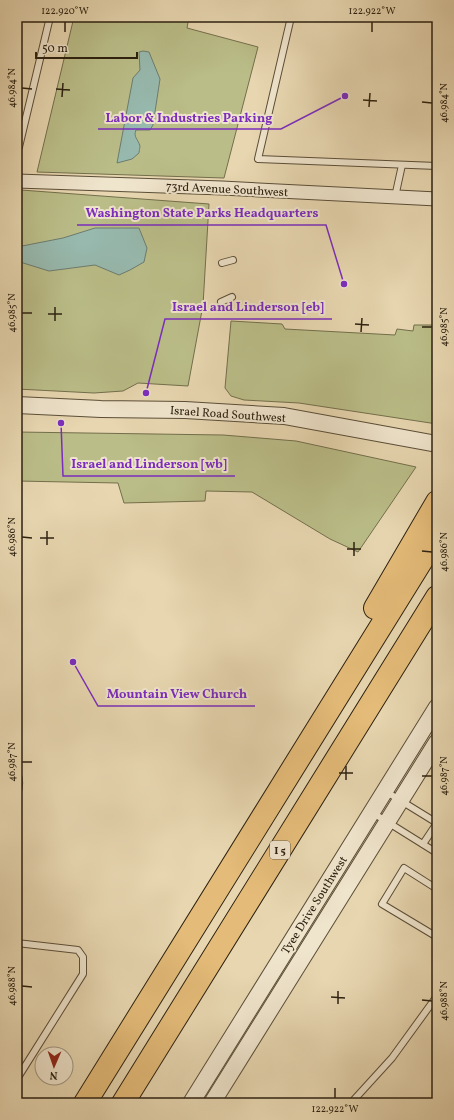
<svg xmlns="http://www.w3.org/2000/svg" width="454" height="1120" font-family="Vollkorn,serif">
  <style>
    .green { fill: #babd88; stroke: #736f4c }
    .water { fill: #97b9ae; stroke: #6c7c6f }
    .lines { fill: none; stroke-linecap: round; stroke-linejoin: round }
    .service-casing { stroke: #5b4e38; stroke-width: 8 }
    .minor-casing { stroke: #5b4e38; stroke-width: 15 }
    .tertiary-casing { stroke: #5b4e38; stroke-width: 18 }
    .motorway-casing { stroke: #2c2110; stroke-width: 24 }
    .service { stroke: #efe4cc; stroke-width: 6 }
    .minor { stroke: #efe4cc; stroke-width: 13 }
    .tertiary { stroke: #efe4cc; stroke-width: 16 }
    .motorway { stroke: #e4bb78; stroke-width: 22 }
    .ticks { fill: none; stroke: #2c2110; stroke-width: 1.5 }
    .labels { text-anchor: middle; stroke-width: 4; stroke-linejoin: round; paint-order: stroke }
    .shield { fill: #efe4cc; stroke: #665c48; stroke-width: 1 }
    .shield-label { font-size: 11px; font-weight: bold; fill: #2c2110 }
    .street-label { font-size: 12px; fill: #2c2110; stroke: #efe4cc }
    .leader { fill: none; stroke: #7b2cbf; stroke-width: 1.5 }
    .callout-dot { fill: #7b2cbf; stroke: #efe4cc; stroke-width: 1.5 }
    .callout-label { font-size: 13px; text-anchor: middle; font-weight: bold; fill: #7b2cbf; stroke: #efe4cc; stroke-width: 4; stroke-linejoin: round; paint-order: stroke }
    .neatline { fill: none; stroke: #2c2110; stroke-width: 1.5 }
    .ticks-label { font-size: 10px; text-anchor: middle; fill: #2c2110 }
  </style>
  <rect width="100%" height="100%" fill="#e7d6b0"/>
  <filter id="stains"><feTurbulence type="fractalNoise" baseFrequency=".005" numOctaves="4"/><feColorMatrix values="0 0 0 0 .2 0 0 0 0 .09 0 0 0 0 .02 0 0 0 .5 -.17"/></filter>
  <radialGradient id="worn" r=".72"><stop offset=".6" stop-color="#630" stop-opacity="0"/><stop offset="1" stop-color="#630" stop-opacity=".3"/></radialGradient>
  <g class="green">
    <path d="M74,17H125L143,21L144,17H189L187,28L258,47L224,178L37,172Z"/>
    <path d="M21,190L209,204L203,305L188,386L138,383L123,391L94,393L17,389V191Z"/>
    <path d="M231,321L282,324L285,329L395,335L397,329L413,331L414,325H437V424L299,403L244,400L231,396L225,388Z"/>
    <path d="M17,432L223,435L296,441L416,467L358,552L330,539L252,492L206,491L205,501L124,503L118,483L17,481Z"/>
  </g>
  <g class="water">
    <path d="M143,51L149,52L160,79L153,125L150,130H136C133,137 138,139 140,146C140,146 139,153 139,153L132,159L117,163L133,78L140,70L139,52Z"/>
    <path d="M95,228H139L147,248L144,262L130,270L119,275L95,265L49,271L20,262L17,259V247L63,238Z"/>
  </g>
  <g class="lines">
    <defs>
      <g id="service">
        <path d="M291,17L258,159L437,166"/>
        <path d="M17,147H19L50,17"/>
        <path d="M395,197L402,165"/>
        <path d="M222,263L233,260"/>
        <path d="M221,302L232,297"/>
        <path d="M17,772C20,780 20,787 17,794"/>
        <path d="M385,791L437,823"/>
        <path d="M373,813L437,853"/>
        <path d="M423,844L437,823"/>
        <path d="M437,889L404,868L382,904L437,937"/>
        <path d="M17,943L78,950L83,957V974L17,1079"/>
        <path d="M351,1103L392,1058L437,996"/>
      </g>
      <path id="minor" d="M17,181L222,188L437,199"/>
      <g id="tertiary">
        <path d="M17,405L101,409L185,410L284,416L437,444"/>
        <path d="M191,1103L437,707"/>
        <path d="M212,1103L437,742"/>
      </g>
      <g id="motorway">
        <path d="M375,608L437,502"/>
        <path d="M85,1103L437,536"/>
        <path d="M123,1103L437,597"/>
      </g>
    </defs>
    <use href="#service" class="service-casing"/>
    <use href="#minor" class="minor-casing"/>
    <use href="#tertiary" class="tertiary-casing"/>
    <use href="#motorway" class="motorway-casing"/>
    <use href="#service" class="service"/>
    <use href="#minor" class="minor"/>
    <use href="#tertiary" class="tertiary"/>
    <use href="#motorway" class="motorway"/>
  </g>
  <path class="ticks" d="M65,32V22M372,32V22M22,88L32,89M56,89L70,90M62,97L63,83M363,100L377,101M422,102L432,103M369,107L370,93M22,313H32M48,314H62M55,321V307M355,324L369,325M422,327H432M361,332L362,318M22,537L32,538M40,538H54M47,545V531M347,549H361M422,551L432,552M354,556V542M22,762H32M339,773H353M422,776H432M346,780V766M22,986L32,987M331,997L345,998M422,1000L432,1001M338,1004V991M335,1098V1088"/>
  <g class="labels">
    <rect class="shield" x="270" y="841" width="20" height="18" rx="3"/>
    <g class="shield-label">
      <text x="280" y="854">I 5</text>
    </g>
    <g class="street-label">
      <text transform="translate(227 189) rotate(3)" y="4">73rd Avenue Southwest</text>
      <text transform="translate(228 414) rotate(4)" y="4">Israel Road Southwest</text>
      <text transform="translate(314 905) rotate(-58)" y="4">Tyee Drive Southwest</text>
    </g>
  </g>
  <path class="leader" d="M345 96L281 129H98M344 284L326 225H77M146 393L165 319H332M61 423L63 476H235M73 662L98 706H255"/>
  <g class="callout-dot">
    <circle cx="345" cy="96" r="4"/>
    <circle cx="344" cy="284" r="4"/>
    <circle cx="146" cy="393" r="4"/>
    <circle cx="61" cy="423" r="4"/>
    <circle cx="73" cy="662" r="4"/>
  </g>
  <g class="callout-label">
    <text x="189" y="122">Labor &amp; Industries Parking</text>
    <text x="202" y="217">Washington State Parks Headquarters</text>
    <text x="248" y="311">Israel and Linderson [eb]</text>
    <text x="149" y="468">Israel and Linderson [wb]</text>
    <text x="177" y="698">Mountain View Church</text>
  </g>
  <rect width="454" height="1120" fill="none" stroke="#e7d6b0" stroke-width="44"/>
  <g transform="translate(54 1066) rotate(182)"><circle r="19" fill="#efe4cc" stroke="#a19681"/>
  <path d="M0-3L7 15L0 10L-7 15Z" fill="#8f2418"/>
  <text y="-6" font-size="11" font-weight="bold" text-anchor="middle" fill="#2c2110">N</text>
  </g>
  <path d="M36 52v6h101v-6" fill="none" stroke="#2c2110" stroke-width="2"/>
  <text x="42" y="52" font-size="12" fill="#2c2110" stroke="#efe4cc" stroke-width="3" paint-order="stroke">50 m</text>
  <rect x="22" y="22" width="410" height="1076" class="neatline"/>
  <g class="ticks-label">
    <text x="65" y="14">122.920°W</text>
    <text x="372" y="14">122.922°W</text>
    <text transform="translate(11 88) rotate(-90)" y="4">46.984°N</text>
    <text transform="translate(443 103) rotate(-90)" y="4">46.984°N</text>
    <text transform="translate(11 313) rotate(-90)" y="4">46.985°N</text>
    <text transform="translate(443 327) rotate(-90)" y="4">46.985°N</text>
    <text transform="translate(11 537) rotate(-90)" y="4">46.986°N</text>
    <text transform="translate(443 552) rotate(-90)" y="4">46.986°N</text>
    <text transform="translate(11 762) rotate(-90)" y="4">46.987°N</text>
    <text transform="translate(443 776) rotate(-90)" y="4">46.987°N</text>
    <text transform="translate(11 986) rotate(-90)" y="4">46.988°N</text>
    <text transform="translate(443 1001) rotate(-90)" y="4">46.988°N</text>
    <text x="335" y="1112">122.922°W</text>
  </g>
  <rect width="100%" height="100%" filter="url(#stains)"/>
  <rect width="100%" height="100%" fill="url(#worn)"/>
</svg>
